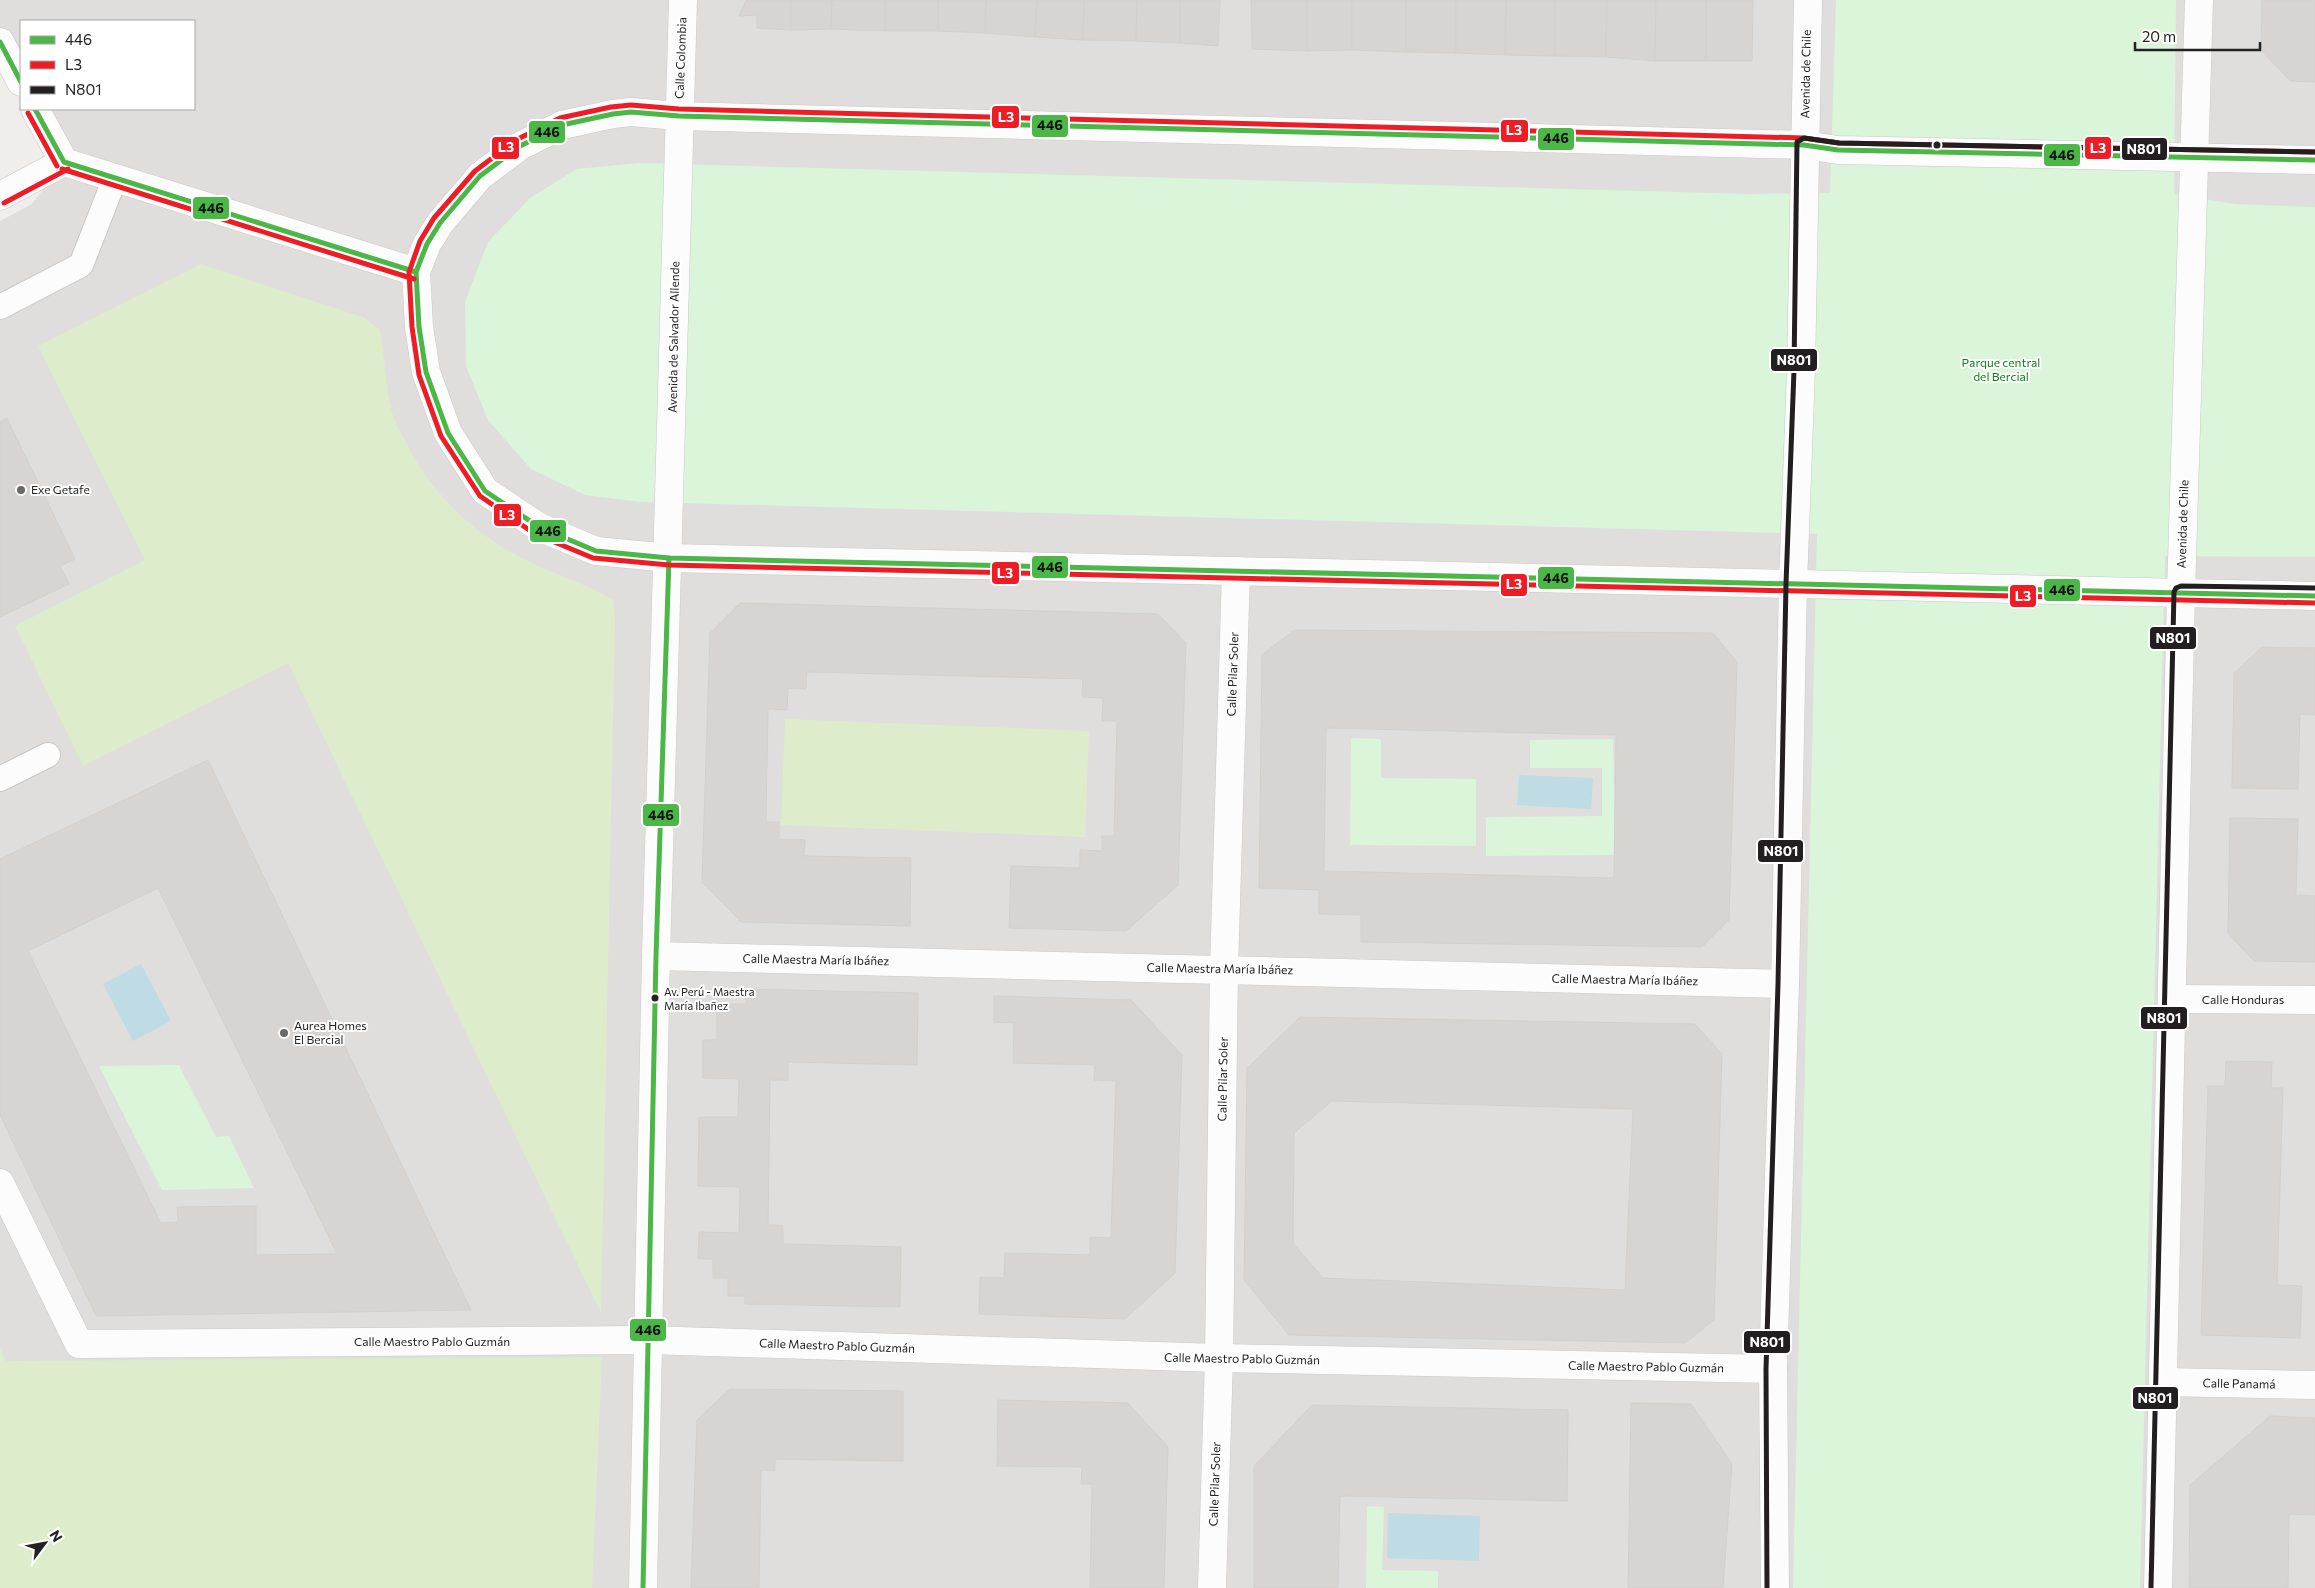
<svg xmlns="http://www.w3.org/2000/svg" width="2315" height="1588" font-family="Commissioner,sans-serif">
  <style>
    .residential { fill: #dfdedc }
    .grass { fill: #ddeccb }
    .park { fill: #daf5da }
    .water { fill: #bfdbe3 }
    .building { fill: #d7d4d2; stroke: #d3d0cc; fill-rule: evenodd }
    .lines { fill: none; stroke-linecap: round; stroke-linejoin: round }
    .service-casing { stroke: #c9c8c7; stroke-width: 26 }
    .pedestrian-casing { stroke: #c9c8c7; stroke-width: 29 }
    .minor-casing { stroke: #c9c8c7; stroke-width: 29 }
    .tertiary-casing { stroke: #c9c8c7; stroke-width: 29 }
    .service { stroke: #fdfcfc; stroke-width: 24 }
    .pedestrian { stroke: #fdfcfc; stroke-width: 28 }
    .minor { stroke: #fdfcfc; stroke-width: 28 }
    .tertiary { stroke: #fdfcfc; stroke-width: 28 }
    .bus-1-casing { stroke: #fff; stroke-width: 9 }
    .bus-2-casing { stroke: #fff; stroke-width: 9 }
    .bus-3-casing { stroke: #fff; stroke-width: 9 }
    .bus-1 { stroke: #4ab747; stroke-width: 5 }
    .bus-2 { stroke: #ee1c25; stroke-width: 5 }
    .bus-3 { stroke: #231f20; stroke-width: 5 }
    .bus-dot { fill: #222; stroke: #fff; stroke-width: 2 }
    .poi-dot { fill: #6a6968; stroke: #fff; stroke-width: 2 }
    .labels { text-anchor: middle; stroke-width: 4; stroke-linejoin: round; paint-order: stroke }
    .bus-label { font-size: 11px; fill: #222; stroke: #fff; text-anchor: start }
    .street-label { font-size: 12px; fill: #222; stroke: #fff }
    .park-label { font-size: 12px; fill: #0c8416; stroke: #fff }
    .poi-label { font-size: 12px; fill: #222; stroke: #fff; text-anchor: start }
    .line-badge { stroke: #fff; stroke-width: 2 }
    .badge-label { font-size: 14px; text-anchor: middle; font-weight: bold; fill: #fff }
    .pale-badge-label { font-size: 14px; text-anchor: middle; font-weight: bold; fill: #111 }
  </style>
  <rect width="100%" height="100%" fill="#f0eeeb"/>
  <path class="residential" d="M0,0H2315V1588H0V221L32,204L64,162L35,109H194V21H21V82L0,42Z"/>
  <g class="grass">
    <path d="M201,264L365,318L380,330C385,357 385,386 392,413C394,421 399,429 403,437C429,490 468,530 520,557C550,573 584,582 613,600L615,621L601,1313L288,663L83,766L15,626L145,560L38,346Z"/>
    <path d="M785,719L1089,731L1085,837L781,825Z"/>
    <path d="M0,1349L6,1361L602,1357L592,1588H0Z"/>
  </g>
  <g class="park">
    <path d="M1836,0H2176L2174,194L2235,204L2315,207V557L2165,556L2140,1588H1793L1817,534L642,502L585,495L531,469L488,420L466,366L465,302L488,242L530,198L577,169L639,163L1748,194L1830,193Z"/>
    <path d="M1351,738L1381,739V778L1476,779V846L1350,845Z"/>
    <path d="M1613,739L1615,855L1486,856V817L1602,816V768H1530V740Z"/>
    <path d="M179,1065L216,1137L229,1136L254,1188L162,1190L99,1066Z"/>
    <path d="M1367,1506L1384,1507L1382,1570L1438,1571V1588H1366Z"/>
  </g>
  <g class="water">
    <path d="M1519,775L1593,778L1591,809L1517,805Z"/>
    <path d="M141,964L171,1021L133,1041L103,984Z"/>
    <path d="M1388,1513L1480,1516L1479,1561L1387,1558Z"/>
  </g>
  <g class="building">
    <path d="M746,0H791V30L757,28V15L739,16Z"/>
    <path d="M791,0H832L831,29L791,30Z"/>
    <path d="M832,0H885V31L831,29Z"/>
    <rect x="885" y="0" width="53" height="31"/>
    <path d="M938,0H986L985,33L938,31Z"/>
    <path d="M986,0H1037L1035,37L985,33Z"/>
    <path d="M1037,0H1084L1083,40L1035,37Z"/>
    <path d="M1084,0H1137L1136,41L1083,40Z"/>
    <path d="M1137,0H1180V43L1136,41Z"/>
    <path d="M1180,0H1220L1218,46L1180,43Z"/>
    <path d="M1251,0H1307V51L1252,49Z"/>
    <path d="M1307,0H1352V50L1307,51Z"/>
    <path d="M1352,0H1406V52L1352,50Z"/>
    <path d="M1406,0H1456V53L1406,52Z"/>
    <path d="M1456,0H1506L1505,55L1456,53Z"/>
    <path d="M1506,0H1555V56L1505,55Z"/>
    <path d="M1555,0H1607L1606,57L1555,56Z"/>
    <path d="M1607,0H1656L1655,61L1606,57Z"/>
    <path d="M1656,0H1706V61H1655Z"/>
    <path d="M1706,0H1753L1752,61H1706Z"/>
    <path d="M2262,0H2315V82L2290,81L2261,50Z"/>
    <path d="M7,418L75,559L60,566L69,584L0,617V422Z"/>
    <path d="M740,603L1158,614L1186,643L1178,885L1126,931L1009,928L1011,866L1080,868V850L1102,851V836H1114L1117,721H1102L1103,698L1082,697L1083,679L807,672L806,689L788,688L787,710L768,709L766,822H779V839L805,840L804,856L911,858L910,926L741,922L702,882L710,633Z"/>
    <path d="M1294,630L1713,633L1737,662L1729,920L1702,947L1361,942V915L1319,914V890L1259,888L1262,655ZM1326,728L1616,735L1614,878L1324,871Z"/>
    <path d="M2262,647L2315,648V715L2300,714L2298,789L2232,788L2234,673Z"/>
    <path d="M208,760L471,1310L96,1316L0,1115V859ZM158,888L337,1254L256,1255V1206L177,1207L178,1222L161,1223L28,951Z"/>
    <path d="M2230,818L2298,819L2296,895L2315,896V962L2254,961L2228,933Z"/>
    <path d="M746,989L918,993L917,1065L788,1062V1080H770L768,1225H783V1244L901,1247L900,1307L745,1304V1296H728V1278H713V1259H698L699,1232L739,1233L740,1187L698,1186L699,1117H738L739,1079L703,1078V1040H717V1004H746Z"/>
    <path d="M994,996L1131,1000L1182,1055L1175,1273L1125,1319L979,1314L980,1277L1004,1278L1005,1253L1090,1255V1237L1111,1238L1116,1081L1094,1080L1095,1065L1013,1063L1014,1023L994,1022Z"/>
    <path d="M1300,1017L1695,1024L1722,1054L1714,1320L1685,1343L1289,1335L1244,1280L1247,1068ZM1332,1101L1633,1109L1625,1290L1323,1278L1293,1243L1294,1133Z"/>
    <path d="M2226,1061L2272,1062L2271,1088H2283L2277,1285L2302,1286L2300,1338L2201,1335L2208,1086H2225Z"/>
    <path d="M730,1389L903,1391V1461L775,1459V1471L761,1470L759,1588H691L697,1420Z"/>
    <path d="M998,1400L1128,1403L1168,1447L1164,1588H1090L1092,1484H1081L1082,1467L997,1466Z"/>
    <path d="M1631,1403L1691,1404L1732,1464L1723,1588H1628Z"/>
    <path d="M1312,1405L1568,1410L1567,1501L1340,1496L1338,1588H1254V1466Z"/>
    <path d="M2270,1416L2315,1418V1515L2289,1514L2288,1588H2189L2190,1485Z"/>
  </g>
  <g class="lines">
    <defs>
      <g id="service">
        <path d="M0,307L81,265L115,178"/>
        <path d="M0,779L48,755"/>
      </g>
      <g id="pedestrian">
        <path d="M656,956L1785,984"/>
        <path d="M2172,999L2315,1000"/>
        <path d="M648,1340L1219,1358L1773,1369"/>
        <path d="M2163,1382L2315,1385"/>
        <path d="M1212,1588L1219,1358L1224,969L1236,571"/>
      </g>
      <g id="minor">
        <path d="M0,42L21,82"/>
        <path d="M35,109L64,162"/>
        <path d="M64,162L416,272"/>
        <path d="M0,196L64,162"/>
        <path d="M0,1183L79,1344L648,1340"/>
        <path d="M643,1588L656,956L683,0"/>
        <path d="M1775,1588L1773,1369L1785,984L1793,584L1801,370L1808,0"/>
        <path d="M2158,1588L2181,593L2199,0"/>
      </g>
      <path id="tertiary" d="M2315,160L1838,150L1804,145L679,116L631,112L613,114L562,125L520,146L480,176L440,223L427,244L416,272L419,327L426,372L448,433L485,491L539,527L596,551L669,558L2315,596"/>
    </defs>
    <use href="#service" class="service-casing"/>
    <use href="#pedestrian" class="pedestrian-casing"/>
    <use href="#minor" class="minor-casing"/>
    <use href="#tertiary" class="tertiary-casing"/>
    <use href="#service" class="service"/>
    <use href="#pedestrian" class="pedestrian"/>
    <use href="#minor" class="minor"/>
    <use href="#tertiary" class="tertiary"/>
    <defs>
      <g id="bus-1">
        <path d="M0,42L21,82"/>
        <path d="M35,109L64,162L416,272"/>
        <path d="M2315,160L1838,150L1804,145L679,116L631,112L613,114L562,125L520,146L480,176L440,223L427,244L416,272L419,327L426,372L448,433L485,491L539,527L596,551L669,558L2315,596"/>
        <path d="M643,1588L656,956L669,558"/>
      </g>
      <g id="bus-2">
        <path d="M28,113L57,166"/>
        <path d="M62,169L414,279"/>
        <path d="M4,203L68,169"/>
        <path d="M2315,603L669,565L593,558L535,534L480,496L441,436L419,375L412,327L409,272L420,241L434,218L475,171L516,140L560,118L611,107L631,105L679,109L1804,138L1839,143L2315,152"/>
      </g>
      <g id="bus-3">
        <path d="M1767,1588L1766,1369L1778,984L1786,584L1794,370L1797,142L1804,138L1839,143L2315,152"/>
        <path d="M2151,1588L2174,592L2176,588L2181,586L2315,588"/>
      </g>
    </defs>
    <use href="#bus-1" class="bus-1-casing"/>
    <use href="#bus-2" class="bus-2-casing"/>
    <use href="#bus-3" class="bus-3-casing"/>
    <use href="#bus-1" class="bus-1"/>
    <use href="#bus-2" class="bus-2"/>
    <use href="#bus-3" class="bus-3"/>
  </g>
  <g class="bus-dot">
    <circle cx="1937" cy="145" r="4.5"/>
    <circle cx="655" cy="998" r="4.5"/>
  </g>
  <g class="poi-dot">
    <circle cx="21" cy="490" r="5"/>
    <circle cx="284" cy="1033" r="5"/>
  </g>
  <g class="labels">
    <g class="bus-label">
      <text x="664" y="996">Av. Perú - Maestra<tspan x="664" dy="14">María Ibañez</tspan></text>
    </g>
    <g class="street-label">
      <text transform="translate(681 58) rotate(-88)" y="4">Calle Colombia</text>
      <text transform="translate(1806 74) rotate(-89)" y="4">Avenida de Chile</text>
      <text transform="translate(674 337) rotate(-89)" y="4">Avenida de Salvador Allende</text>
      <text transform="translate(2183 524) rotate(-88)" y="4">Avenida de Chile</text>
      <text transform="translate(1233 674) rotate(-88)" y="4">Calle Pilar Soler</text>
      <text transform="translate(816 960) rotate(1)" y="4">Calle Maestra María Ibáñez</text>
      <text transform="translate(1220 969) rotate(1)" y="4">Calle Maestra María Ibáñez</text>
      <text transform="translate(1625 980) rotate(1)" y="4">Calle Maestra María Ibáñez</text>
      <text x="2243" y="1004">Calle Honduras</text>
      <text transform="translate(1223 1079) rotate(-89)" y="4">Calle Pilar Soler</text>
      <text x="432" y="1346">Calle Maestro Pablo Guzmán</text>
      <text transform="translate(837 1346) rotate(2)" y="4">Calle Maestro Pablo Guzmán</text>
      <text transform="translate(1242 1359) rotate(1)" y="4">Calle Maestro Pablo Guzmán</text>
      <text transform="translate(1646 1367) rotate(1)" y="4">Calle Maestro Pablo Guzmán</text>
      <text transform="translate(2239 1384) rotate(1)" y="4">Calle Panamá</text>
      <text transform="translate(1215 1484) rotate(-88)" y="4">Calle Pilar Soler</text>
    </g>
    <g class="park-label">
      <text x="2001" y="367">Parque central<tspan x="2001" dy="14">del Bercial</tspan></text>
    </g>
    <g class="poi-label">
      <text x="31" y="494">Exe Getafe</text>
      <text x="294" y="1030">Aurea Homes<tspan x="294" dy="14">El Bercial</tspan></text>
    </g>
  </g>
  <g class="line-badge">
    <rect x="991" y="105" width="29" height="24" rx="5" fill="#ee1c25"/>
    <rect x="1031" y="114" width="38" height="24" rx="5" fill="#4ab747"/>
    <rect x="1500" y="119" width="29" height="24" rx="5" fill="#ee1c25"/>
    <rect x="528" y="120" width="38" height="24" rx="5" fill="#4ab747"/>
    <rect x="1537" y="127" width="38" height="24" rx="5" fill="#4ab747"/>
    <rect x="491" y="136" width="29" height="24" rx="5" fill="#ee1c25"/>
    <rect x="2084" y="136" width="28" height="24" rx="5" fill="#ee1c25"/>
    <rect x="2121" y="137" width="47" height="24" rx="5" fill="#231f20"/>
    <rect x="2043" y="143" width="38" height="24" rx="5" fill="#4ab747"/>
    <rect x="192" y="196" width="38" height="24" rx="5" fill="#4ab747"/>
    <rect x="1770" y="348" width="48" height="24" rx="5" fill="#231f20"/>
    <rect x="493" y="503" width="29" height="24" rx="5" fill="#ee1c25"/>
    <rect x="529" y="519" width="38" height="24" rx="5" fill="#4ab747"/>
    <rect x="1031" y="555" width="38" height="24" rx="5" fill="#4ab747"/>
    <rect x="991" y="561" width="29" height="24" rx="5" fill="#ee1c25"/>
    <rect x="1537" y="566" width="38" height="24" rx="5" fill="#4ab747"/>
    <rect x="1500" y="573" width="28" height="24" rx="5" fill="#ee1c25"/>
    <rect x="2043" y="578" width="38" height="24" rx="5" fill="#4ab747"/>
    <rect x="2009" y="584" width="28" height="24" rx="5" fill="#ee1c25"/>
    <rect x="2149" y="626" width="48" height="24" rx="5" fill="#231f20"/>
    <rect x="642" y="803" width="38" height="24" rx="5" fill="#4ab747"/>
    <rect x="1757" y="839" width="47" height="24" rx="5" fill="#231f20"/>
    <rect x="2140" y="1006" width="48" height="24" rx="5" fill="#231f20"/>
    <rect x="629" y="1318" width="38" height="24" rx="5" fill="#4ab747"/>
    <rect x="1743" y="1330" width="48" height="24" rx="5" fill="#231f20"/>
    <rect x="2132" y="1386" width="47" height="24" rx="5" fill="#231f20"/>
  </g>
  <g class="badge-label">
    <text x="1006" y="122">L3</text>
    <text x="1514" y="135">L3</text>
    <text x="506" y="152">L3</text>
    <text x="2098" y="153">L3</text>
    <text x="2144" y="154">N801</text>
    <text x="1794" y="365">N801</text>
    <text x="507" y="520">L3</text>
    <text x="1005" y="578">L3</text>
    <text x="1514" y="589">L3</text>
    <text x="2023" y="601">L3</text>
    <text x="2173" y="643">N801</text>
    <text x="1781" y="856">N801</text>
    <text x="2164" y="1023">N801</text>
    <text x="1767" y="1347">N801</text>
    <text x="2155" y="1403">N801</text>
  </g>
  <g class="pale-badge-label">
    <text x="1050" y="130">446</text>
    <text x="547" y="137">446</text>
    <text x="1556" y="143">446</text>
    <text x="2062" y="160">446</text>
    <text x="211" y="213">446</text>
    <text x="548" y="536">446</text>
    <text x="1050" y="572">446</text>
    <text x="1556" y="583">446</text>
    <text x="2062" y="595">446</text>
    <text x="661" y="820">446</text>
    <text x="648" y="1335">446</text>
  </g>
  <rect x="20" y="20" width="175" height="90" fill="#ffffff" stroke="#a7a7a7"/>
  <rect x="30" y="36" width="25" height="8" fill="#4ab747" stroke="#a7a7a7"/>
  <text x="65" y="45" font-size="15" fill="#222222">446</text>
  <rect x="30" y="61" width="25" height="8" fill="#ee1c25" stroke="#a7a7a7"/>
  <text x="65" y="70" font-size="15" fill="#222222">L3</text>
  <rect x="30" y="86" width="25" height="8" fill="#231f20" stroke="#a7a7a7"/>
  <text x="65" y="95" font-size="15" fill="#222222">N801</text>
  <g transform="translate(45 1543) rotate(58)" stroke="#ffffff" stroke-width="4" paint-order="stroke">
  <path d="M0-4L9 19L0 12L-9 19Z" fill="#222222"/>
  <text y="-8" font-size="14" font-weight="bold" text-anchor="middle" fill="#222222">N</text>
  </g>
  <path d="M2135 42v8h125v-8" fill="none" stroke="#222222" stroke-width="2.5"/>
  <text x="2142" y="42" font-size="15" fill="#222222" stroke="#ffffff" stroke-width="4" paint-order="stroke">20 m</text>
</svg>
